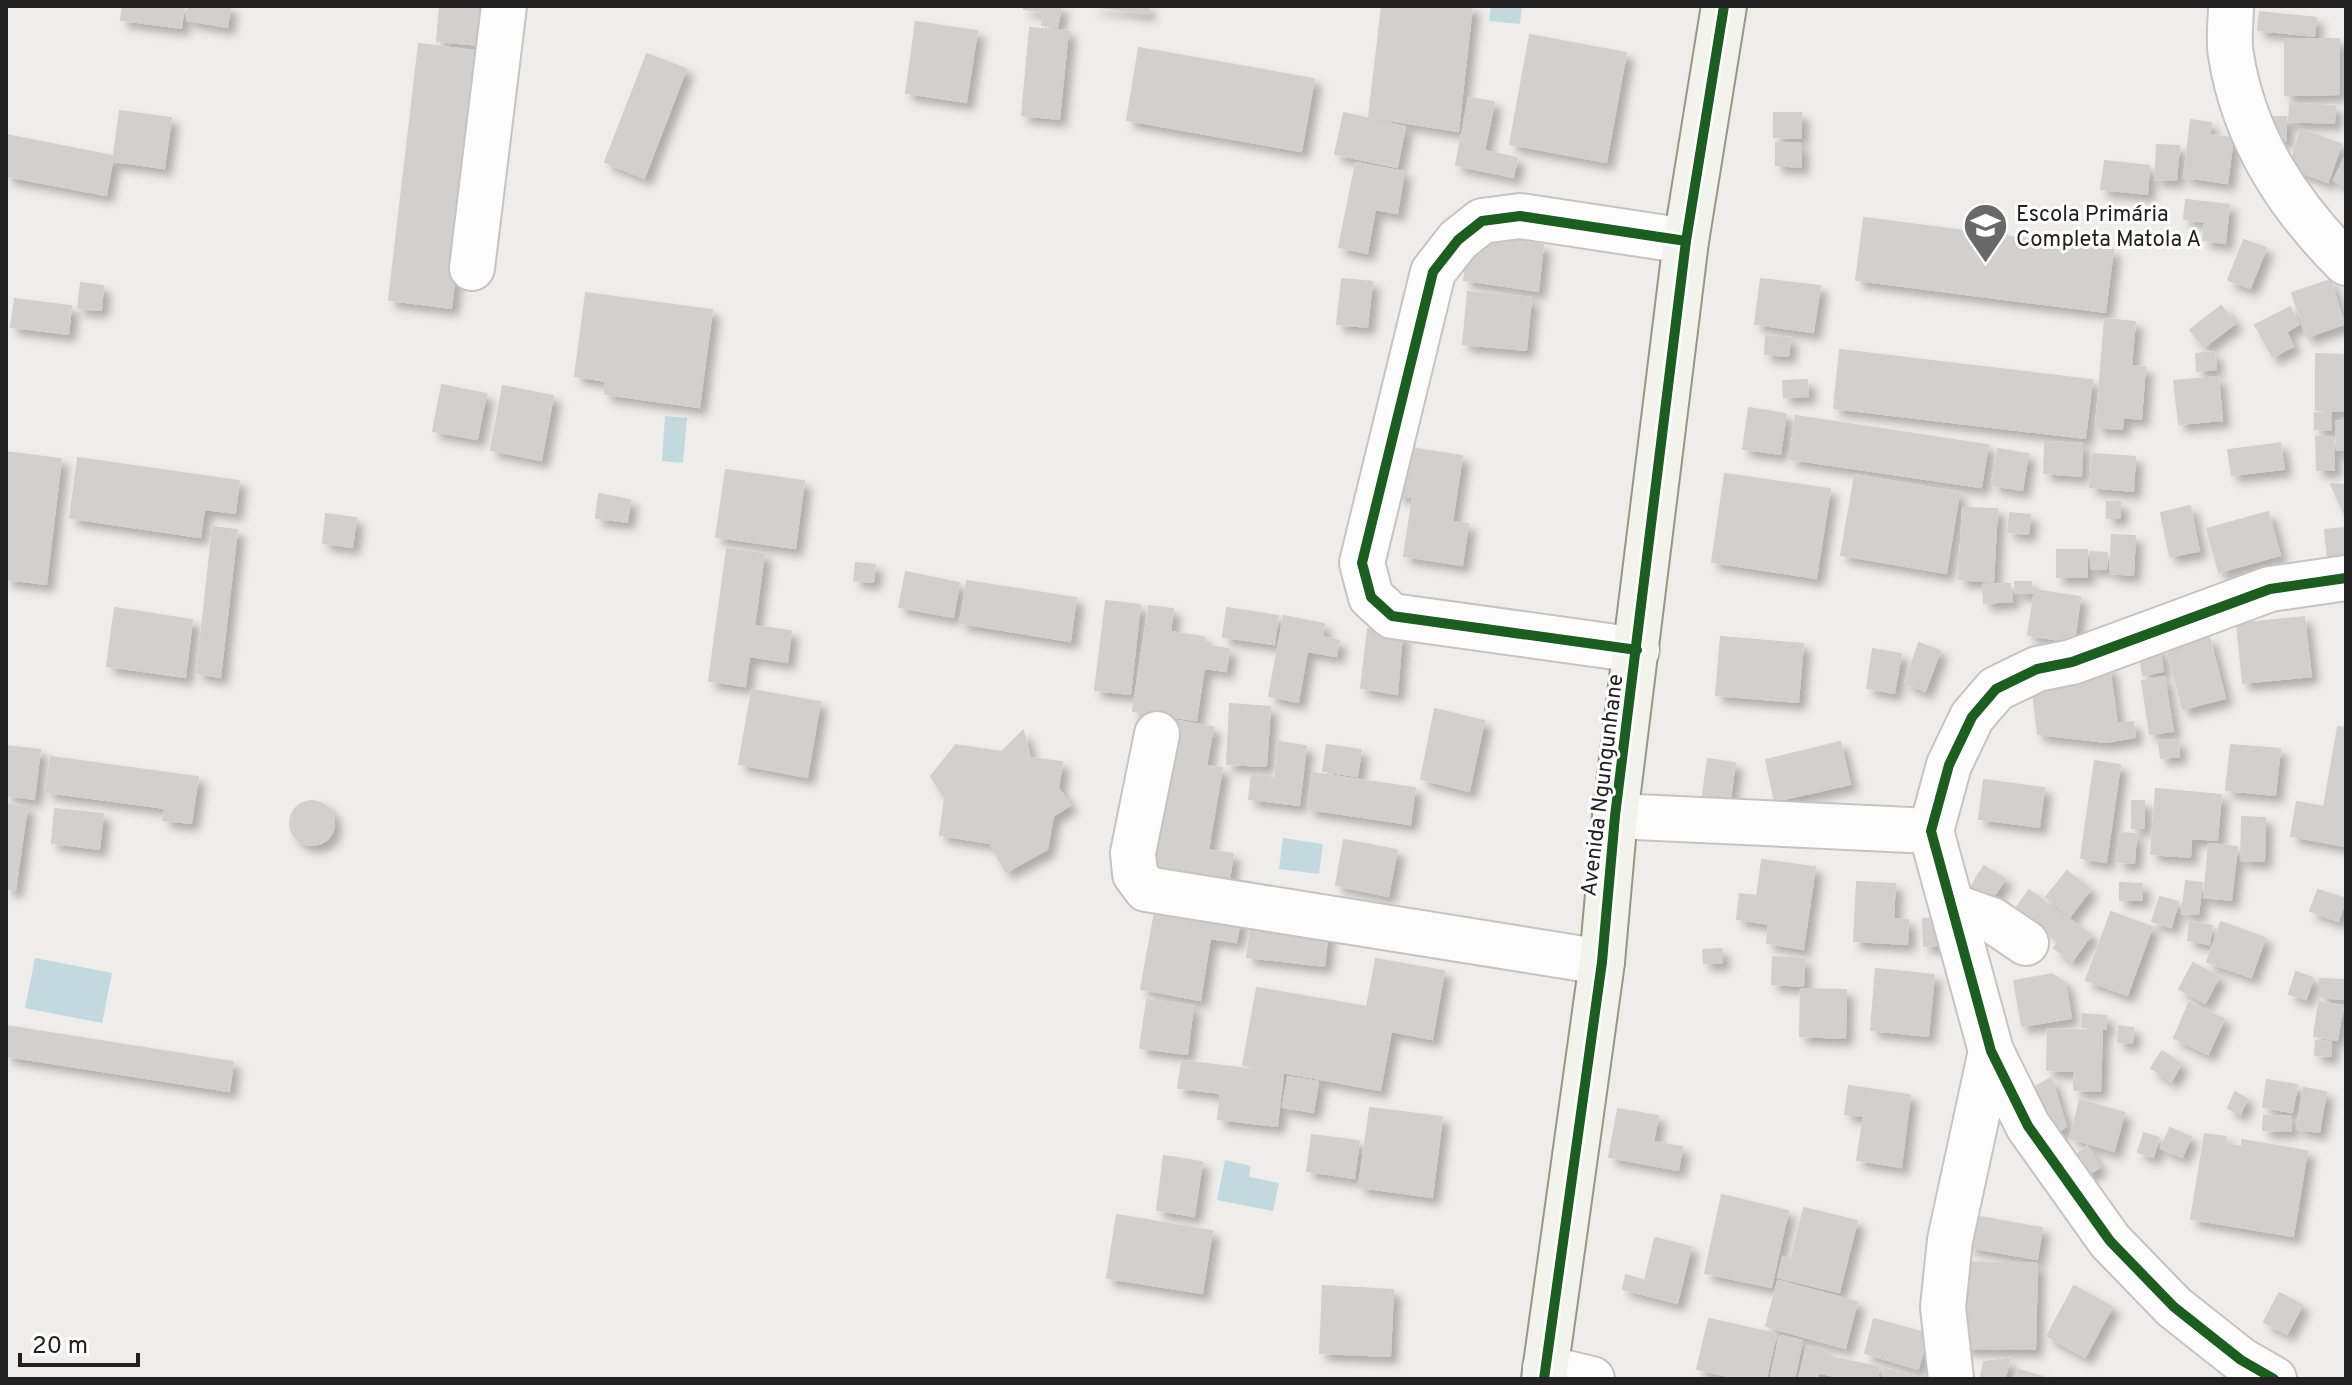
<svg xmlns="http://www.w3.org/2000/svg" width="2352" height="1385" font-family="Overpass,sans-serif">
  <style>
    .water { fill: #c2dade }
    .building { fill: #d2d0ce; stroke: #d2cfcd; stroke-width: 2; filter: url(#shadow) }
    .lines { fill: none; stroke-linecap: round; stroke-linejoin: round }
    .street-casing { stroke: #c5c4c3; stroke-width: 48 }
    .secondary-casing { stroke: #979784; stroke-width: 48 }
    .street { stroke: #fdfcfc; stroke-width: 44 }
    .secondary { stroke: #f3f3ed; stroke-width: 44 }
    .cycleway-casing { stroke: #fff; stroke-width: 15 }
    .cycleway { stroke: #1b5e20; stroke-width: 10 }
    .labels { text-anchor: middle; stroke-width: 6; stroke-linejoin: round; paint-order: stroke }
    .poi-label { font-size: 22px; fill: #212121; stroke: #fff; text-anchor: start }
    .street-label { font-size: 22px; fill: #212121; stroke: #fff }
  </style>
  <defs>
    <filter id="shadow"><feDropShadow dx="7" dy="7" stdDeviation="4" flood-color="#0004"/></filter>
  </defs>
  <rect width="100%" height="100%" fill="#efedeb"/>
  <g class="water">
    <path d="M1491,6H1522L1520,24L1489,21Z"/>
    <path d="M665,416L687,418L683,463L662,461Z"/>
    <path d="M1283,838L1323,844L1319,874L1279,869Z"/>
    <path d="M35,958L112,973L102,1023L25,1008Z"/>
    <path d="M1225,1160L1251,1166L1249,1177L1279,1183L1273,1211L1217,1200Z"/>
  </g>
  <g class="building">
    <path d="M123,6H184L181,28L121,20Z"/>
    <path d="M189,6H230L227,27L187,20Z"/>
    <path d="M440,6H484L480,45L437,41Z"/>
    <path d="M1025,6H1061L1057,28L1042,25L1044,12L1024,9Z"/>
    <path d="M1092,6H1148V13Z"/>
    <path d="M1382,6H1472L1458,131L1369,117Z"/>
    <path d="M2260,12L2316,18L2314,36L2258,30Z"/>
    <path d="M916,22L977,31L966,102L906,93Z"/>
    <path d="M1030,28L1068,31L1059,119L1022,115Z"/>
    <path d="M1530,35L1626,53L1606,162L1510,144Z"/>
    <path d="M2285,39H2339V94L2285,95Z"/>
    <path d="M419,44L482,52L451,308L389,300Z"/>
    <path d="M1139,48L1314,79L1301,151L1127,120Z"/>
    <path d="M647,54L686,69L644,178L605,162Z"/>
    <path d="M1469,98L1494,102L1484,151L1517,158L1513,177L1456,165Z"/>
    <path d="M2290,104L2335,106L2334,123L2289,121Z"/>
    <path d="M120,111L171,118L164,168L113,161Z"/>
    <path d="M1344,113L1405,127L1397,167L1335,154Z"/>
    <path d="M1774,113H1801V138L1774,137Z"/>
    <path d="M2266,117H2286V141L2266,140Z"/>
    <path d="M2191,120L2211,123L2209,135L2233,138L2227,183L2184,177Z"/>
    <path d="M2301,130L2341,144L2328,182L2289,168Z"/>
    <path d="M6,135L113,156L106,195L6,176Z"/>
    <path d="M1776,143L1801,144V167L1776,165Z"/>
    <path d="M2157,145L2179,146L2176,180L2155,179Z"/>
    <path d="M2346,156V186L2334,180Z"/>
    <path d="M2105,161L2149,166L2147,194L2101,189Z"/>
    <path d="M1356,163L1404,172L1397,213L1375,209L1367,253L1339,247Z"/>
    <path d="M2186,200L2229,205L2225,243L2203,240L2205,222L2184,219Z"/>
    <path d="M1864,218L2113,250L2105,312L1856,280Z"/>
    <path d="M1471,233L1543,245L1538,291L1464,280Z"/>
    <path d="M2244,240L2266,248L2250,288L2228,280Z"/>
    <path d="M1342,279L1372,282L1367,327L1337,324Z"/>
    <path d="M1761,279L1820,286L1813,332L1755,324Z"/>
    <path d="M2330,280L2344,324L2307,337L2292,293Z"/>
    <path d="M81,283L103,286L101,310L78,308Z"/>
    <path d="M1468,292L1531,298L1526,350L1463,344Z"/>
    <path d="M586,293L712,310L699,407L605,394L606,381L575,376Z"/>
    <path d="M15,299L71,306L68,334L11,327Z"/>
    <path d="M2221,306L2235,323L2204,347L2190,330Z"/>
    <path d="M2290,307L2299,324L2286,332L2293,346L2273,357L2255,325Z"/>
    <path d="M2105,319L2135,322L2131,366L2145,367L2141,419L2123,417L2122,429L2096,427Z"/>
    <path d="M1766,336L1790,338L1788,356L1765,354Z"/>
    <path d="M1840,350L2092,380L2085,438L1834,408Z"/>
    <path d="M2214,352L2216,369L2197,371L2196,354Z"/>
    <path d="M2316,354L2346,355V411L2316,410Z"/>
    <path d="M2218,377L2222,420L2179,424L2174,381Z"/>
    <path d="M1807,380L1808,396L1784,397L1783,381Z"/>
    <path d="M442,385L486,394L477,439L433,431Z"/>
    <path d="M503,386L553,396L541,460L491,450Z"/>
    <path d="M1749,408L1786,414L1780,454L1743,449Z"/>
    <path d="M2315,413H2331V430L2315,429Z"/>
    <path d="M1796,416L1988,445L1981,487L1790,459Z"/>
    <path d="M2346,421V449L2337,450L2336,422Z"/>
    <path d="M2316,437H2333L2334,470H2317Z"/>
    <path d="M2045,442L2082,444L2081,476L2044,473Z"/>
    <path d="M2280,443L2284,469L2232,475L2228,450Z"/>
    <path d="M1404,447L1462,456L1452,522L1468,524L1462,565L1404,556L1413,497L1397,495Z"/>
    <path d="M1998,449L2028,454L2022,490L1992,485Z"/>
    <path d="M6,452L61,459L46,584L6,579Z"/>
    <path d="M2093,454L2135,457L2133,491L2090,487Z"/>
    <path d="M78,458L239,481L235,513L204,509L200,537L70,518Z"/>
    <path d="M726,470L804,481L795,548L716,537Z"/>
    <path d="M1725,474L1830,489L1816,578L1712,562Z"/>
    <path d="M1855,475L1959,493L1946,573L1841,555Z"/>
    <path d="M2331,484L2346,485V517Z"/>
    <path d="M599,494L630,500L627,522L596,518Z"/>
    <rect x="2107" y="502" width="13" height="16"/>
    <path d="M2190,506L2199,551L2170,556L2161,513Z"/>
    <path d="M1963,508L1997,509L1993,582L1959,579Z"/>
    <path d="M2268,512L2280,555L2219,572L2207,529Z"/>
    <path d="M2010,513L2030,515L2028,534L2008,532Z"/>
    <path d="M326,514L356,518L352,547L323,543Z"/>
    <path d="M213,527L237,530L220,677L197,673Z"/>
    <path d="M2344,528L2346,563L2329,566L2325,530Z"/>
    <path d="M2112,535L2135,536L2133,575L2110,573Z"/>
    <path d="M727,549L764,554L754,626L791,631L787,662L749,656L745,686L709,681Z"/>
    <rect x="2057" y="550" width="30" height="27"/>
    <path d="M2091,552L2107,553L2106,569L2091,568Z"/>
    <path d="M856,563L875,565L873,582L854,580Z"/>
    <path d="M906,572L959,583L953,617L899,607Z"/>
    <path d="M967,581L1076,598L1070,641L960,623Z"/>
    <path d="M2015,582H2031L2032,593H2016Z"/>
    <path d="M2010,584L2012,601L1984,603L1983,585Z"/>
    <path d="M2035,590L2080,597L2074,642L2028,635Z"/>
    <path d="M1106,601L1140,605L1130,694L1095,690Z"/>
    <path d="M1149,606L1173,609L1170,632L1204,637L1203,645L1229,649L1226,671L1204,668L1196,720L1133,711Z"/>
    <path d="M115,608L192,620L185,677L107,666Z"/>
    <path d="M1227,608L1278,616L1274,644L1223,637Z"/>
    <path d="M1284,616L1324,624L1322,637L1339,641L1336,656L1307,651L1298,702L1269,696Z"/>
    <path d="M2304,617L2311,676L2243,683L2237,624Z"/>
    <path d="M1368,629L1402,634L1397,694L1361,688Z"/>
    <path d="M1721,637L1803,644L1798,702L1716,695Z"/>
    <path d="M2209,637L2225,698L2183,709L2167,648Z"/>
    <path d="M1919,643L1940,651L1925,691L1905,683Z"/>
    <path d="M2159,647L2163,671L2143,675L2139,651Z"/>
    <path d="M1873,649L1901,654L1894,693L1867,688Z"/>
    <path d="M2109,666L2117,724L2133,722L2135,737L2106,742L2038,734L2031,676Z"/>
    <path d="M2164,677L2173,731L2150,734L2142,681Z"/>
    <path d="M752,690L820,702L807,777L739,764Z"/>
    <path d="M1230,704L1270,707L1266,766L1227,764Z"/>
    <path d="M1435,709L1484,721L1469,791L1421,779Z"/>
    <path d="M1178,721L1213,727L1206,766L1222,768L1208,850L1233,854L1227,892L1152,880Z"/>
    <path d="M2338,727L2346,728L2345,846L2291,836L2297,802L2324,807Z"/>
    <path d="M1023,731L1030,758L1062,762L1058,788L1070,805L1053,816L1047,849L1006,872L990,843L940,835L945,798L931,776L956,745L1002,752Z"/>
    <path d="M2178,740L2179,756L2161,758L2159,741Z"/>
    <path d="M1279,742L1306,746L1299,805L1249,799L1252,775L1275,778Z"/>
    <path d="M1840,742L1850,784L1775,801L1766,760Z"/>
    <path d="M1327,745L1361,750L1357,776L1323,771Z"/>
    <path d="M2231,745L2280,749L2275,795L2226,790Z"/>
    <path d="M6,746L40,750L34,799L6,795Z"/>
    <path d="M51,757L198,777L191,823L163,820L165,808L46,792Z"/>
    <path d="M1708,759L1735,763L1728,813L1701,808Z"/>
    <path d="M2095,761L2120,765L2106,862L2081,858Z"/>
    <path d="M1313,773L1415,788L1410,824L1308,809Z"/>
    <path d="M1984,780L2044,788L2039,827L1979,819Z"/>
    <path d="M2156,789L2221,795L2217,840L2191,838L2190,857L2151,854Z"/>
    <circle cx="312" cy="823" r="22"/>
    <rect x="2132" y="801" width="12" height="27"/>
    <path d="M6,804L27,807L15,890L6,888Z"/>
    <path d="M55,809L103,814L99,849L52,843Z"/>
    <path d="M2242,817L2265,818L2264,861L2241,860Z"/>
    <path d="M2120,833L2136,834L2134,863L2118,862Z"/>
    <path d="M1344,840L1397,850L1388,896L1336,885Z"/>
    <path d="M2209,844L2237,847L2231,900L2204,897Z"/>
    <path d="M1762,860L1815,867L1803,949L1767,943L1769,924L1737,919L1740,894L1757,896Z"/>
    <path d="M1984,866L2005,879L1991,900L1971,887Z"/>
    <path d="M2067,871L2090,890L2070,916L2046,897Z"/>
    <path d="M2186,881L2202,883L2198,914L2182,913Z"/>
    <path d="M1857,882L1895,884L1893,919L1908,920L1907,944L1854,941Z"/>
    <path d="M2120,883L2142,884V900H2120Z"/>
    <path d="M2029,890L2091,935L2072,961L2054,948L2060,939L2017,907Z"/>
    <path d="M2318,890L2346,899L2338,921L2310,911Z"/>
    <path d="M2160,897L2178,902L2171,927L2152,921Z"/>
    <path d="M1157,901L1241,916L1236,942L1210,938L1200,1000L1141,989Z"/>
    <path d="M2111,912L2152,927L2127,995L2086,980Z"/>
    <path d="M1253,914L1329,923L1324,966L1247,957Z"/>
    <path d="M1949,917L1951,944L1924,946L1923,919Z"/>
    <path d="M2190,922L2212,926L2209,944L2188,940Z"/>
    <path d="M2221,922L2265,938L2251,977L2207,962Z"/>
    <path d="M1722,949V963H1704L1703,950Z"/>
    <path d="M1773,957L1804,959L1803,986L1772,984Z"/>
    <path d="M1376,959L1444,971L1432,1039L1391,1031L1380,1090L1243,1065L1257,988L1367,1007Z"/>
    <path d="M2193,963L2219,977L2205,1003L2179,989Z"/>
    <path d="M1876,969L1934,975L1928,1036L1871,1030Z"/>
    <path d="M2296,972L2313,978L2306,999L2289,994Z"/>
    <path d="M2052,974L2065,983L2071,1018L2022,1026L2014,981Z"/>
    <path d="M2320,979L2344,980L2343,999L2320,997Z"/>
    <path d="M1801,989L1846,990L1845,1038L1800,1036Z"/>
    <path d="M1147,1000L1193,1006L1187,1054L1140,1048Z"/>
    <path d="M2319,1002L2343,1006L2337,1040L2314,1036Z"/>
    <path d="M2189,1003L2224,1019L2208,1054L2174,1038Z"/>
    <path d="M2083,1014L2106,1016V1029L2082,1027Z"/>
    <path d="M6,1026L233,1062L229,1091L6,1056Z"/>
    <path d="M2119,1026L2133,1028L2132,1043L2118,1042Z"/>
    <path d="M2048,1029L2102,1031L2100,1091L2074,1090L2075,1071L2047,1070Z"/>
    <path d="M2316,1041L2331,1042V1056L2315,1055Z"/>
    <path d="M2162,1051L2181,1064L2171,1081L2151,1068Z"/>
    <path d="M1182,1061L1283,1073L1277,1126L1218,1119L1221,1093L1178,1088Z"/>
    <path d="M1288,1077L1318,1082L1313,1112L1283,1107Z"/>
    <path d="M2051,1078L2066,1126L2054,1135L2028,1091Z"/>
    <path d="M2267,1080L2297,1085L2292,1112L2263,1107Z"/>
    <path d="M1849,1086L1910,1095L1901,1167L1857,1160L1864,1116L1845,1114Z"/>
    <path d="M2304,1088L2326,1092L2319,1132L2297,1129Z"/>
    <path d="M2235,1092L2247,1099L2240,1114L2228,1108Z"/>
    <path d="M2080,1100L2124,1113L2114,1151L2070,1138Z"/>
    <path d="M1370,1108L1442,1117L1432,1197L1359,1187Z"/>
    <path d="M1618,1109L1658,1116L1653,1142L1682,1147L1678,1170L1609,1157Z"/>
    <path d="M2264,1116L2291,1117V1131L2263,1130Z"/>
    <path d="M2170,1128L2191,1137L2182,1157L2161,1148Z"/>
    <path d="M2144,1133L2159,1138L2153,1157L2138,1152Z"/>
    <path d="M2205,1134L2226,1137L2224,1144L2242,1147V1140L2307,1151L2293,1236L2191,1219Z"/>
    <path d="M1312,1135L1359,1141L1354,1178L1307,1171Z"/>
    <path d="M2087,1147L2100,1167L2083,1178L2070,1160Z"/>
    <path d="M1164,1156L1202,1162L1194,1216L1157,1210Z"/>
    <path d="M1722,1195L1788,1211L1771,1287L1705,1273Z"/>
    <path d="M1804,1208L1857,1221L1839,1292L1778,1277L1783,1257L1791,1260Z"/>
    <path d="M1117,1215L1212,1231L1202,1293L1107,1278Z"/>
    <path d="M1974,1216L2042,1228L2037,1259L1968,1247Z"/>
    <path d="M1655,1238L1691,1247L1677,1303L1623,1289L1626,1275L1645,1281Z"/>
    <path d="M1964,1262L2037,1264L2035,1349L1963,1348Z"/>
    <path d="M1778,1281L1857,1302L1845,1348L1766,1326Z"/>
    <path d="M1323,1286L1393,1290L1390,1356L1320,1353Z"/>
    <path d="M2074,1286L2112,1307L2085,1357L2047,1336Z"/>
    <path d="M2279,1293L2302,1305L2287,1334L2264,1322Z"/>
    <path d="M1709,1319L1776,1334L1766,1379H1741L1697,1369Z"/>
    <path d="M1874,1319L1928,1334L1918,1369L1865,1353Z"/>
    <path d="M1780,1336L1802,1341L1794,1379L1771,1376Z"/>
    <path d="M1807,1346L1824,1351L1817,1379H1799Z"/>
    <path d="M1824,1356L1879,1367L1877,1379H1850L1821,1373Z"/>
    <path d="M2009,1359L2005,1379L1981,1376L1984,1362Z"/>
    <path d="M1885,1369L1921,1378L1920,1379H1883Z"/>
    <path d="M2019,1370L2043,1377V1379H2016Z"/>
  </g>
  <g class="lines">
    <defs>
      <g id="street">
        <path d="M2231,6C2231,22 2228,40 2231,55C2244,138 2288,205 2346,263"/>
        <path d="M472,268L504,6"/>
        <path d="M1637,650L1392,616L1371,597L1362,563L1433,272L1458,240L1482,221L1520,216L1686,241"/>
        <path d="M1157,734L1133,853L1135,874L1146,889L1602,962"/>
        <path d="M1615,816L1931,831"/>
        <path d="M1952,906L1992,920L2026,943"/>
        <path d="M1545,1368L1592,1379"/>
        <path d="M1951,1379L1943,1307L1950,1240L1991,1051"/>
        <path d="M2274,1379L2241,1360L2174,1307L2110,1241L2028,1126L1991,1051L1931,831L1949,765L1972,717L1996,689L2037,669L2072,662L2270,589L2346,578"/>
      </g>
      <path id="secondary" d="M1544,1379L1602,962L1615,816L1686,241L1724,6"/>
    </defs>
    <use href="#street" class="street-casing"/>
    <use href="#secondary" class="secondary-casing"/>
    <use href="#street" class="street"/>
    <use href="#secondary" class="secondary"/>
    <defs>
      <g id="cycleway">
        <path d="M1637,650L1392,616L1371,597L1362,563L1433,272L1458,240L1482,221L1520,216L1686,241"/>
        <path d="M1544,1379L1602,962L1615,816L1686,241L1724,6"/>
        <path d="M2274,1379L2241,1360L2174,1307L2110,1241L2028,1126L1991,1051L1931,831L1949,765L1972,717L1996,689L2037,669L2072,662L2270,589L2346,578"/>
      </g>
    </defs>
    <use href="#cycleway" class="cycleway-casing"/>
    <use href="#cycleway" class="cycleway"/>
  </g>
  <defs>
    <symbol id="school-pin" viewBox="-11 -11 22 30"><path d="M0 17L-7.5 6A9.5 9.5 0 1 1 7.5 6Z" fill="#696868" stroke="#fff"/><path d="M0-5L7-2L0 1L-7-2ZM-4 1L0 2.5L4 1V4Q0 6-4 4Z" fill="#fff"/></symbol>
  </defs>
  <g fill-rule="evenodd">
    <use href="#school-pin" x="1960" y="200" width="51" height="69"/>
  </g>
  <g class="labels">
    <g class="poi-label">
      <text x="2016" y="221">Escola Primária<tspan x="2016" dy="25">Completa Matola A</tspan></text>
    </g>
    <g class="street-label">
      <text transform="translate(1601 785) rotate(-83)" y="8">Avenida Ngungunhane</text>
    </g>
  </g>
  <rect width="2352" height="1385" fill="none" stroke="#212121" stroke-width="16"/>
  <path d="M20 1353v12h118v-12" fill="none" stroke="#212121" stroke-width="4"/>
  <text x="32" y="1353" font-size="24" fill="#212121" stroke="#ffffff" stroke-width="6" paint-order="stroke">20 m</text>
</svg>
